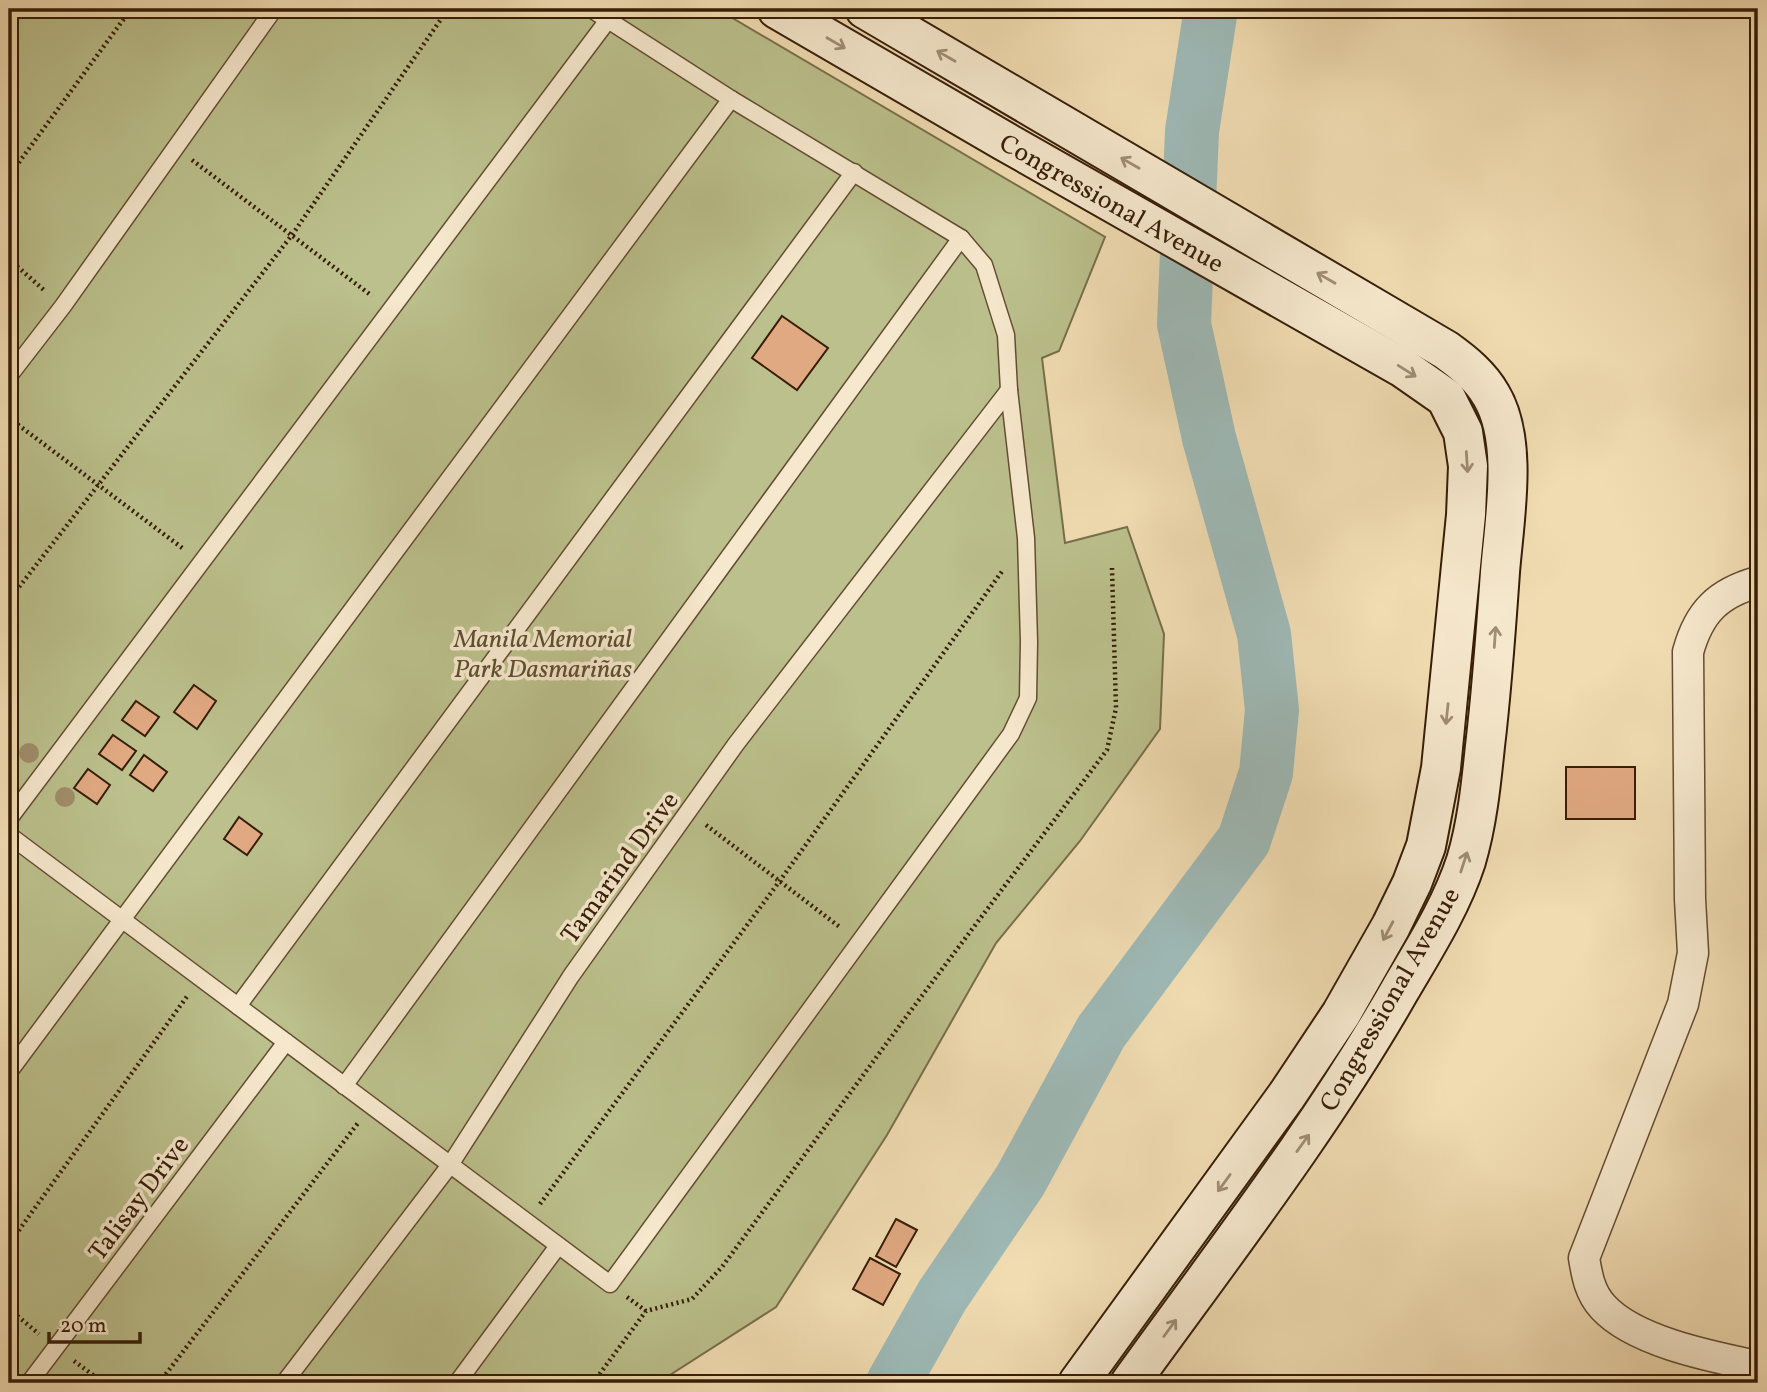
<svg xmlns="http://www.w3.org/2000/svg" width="1767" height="1392" font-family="Vollkorn,serif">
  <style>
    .green { fill: #bbc08c; stroke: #786e4a; stroke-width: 2 }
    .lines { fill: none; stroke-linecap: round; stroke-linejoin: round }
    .river { stroke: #9eb9b6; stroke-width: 54 }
    .building { fill: #e1a982; stroke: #361d07; stroke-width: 2 }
    .service-casing { stroke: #654d32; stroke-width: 19 }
    .minor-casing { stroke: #654d32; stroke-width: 33 }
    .secondary-casing { stroke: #361d07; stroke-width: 42 }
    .path { stroke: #361d07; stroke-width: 4.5; stroke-dasharray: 2 3.5; stroke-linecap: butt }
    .service { stroke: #f6e8cd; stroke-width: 16 }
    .minor { stroke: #f6e8cd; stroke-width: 30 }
    .secondary { stroke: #f6e8cd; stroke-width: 38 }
    .tree { fill: #a08e6a }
    .oneway { stroke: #a08d74 }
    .labels { text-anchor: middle; stroke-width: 7; stroke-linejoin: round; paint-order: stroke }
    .street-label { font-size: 26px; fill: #361d07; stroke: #f6e8cd }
    .park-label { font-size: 26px; font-style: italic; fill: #5e4e2f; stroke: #f6e8cd }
  </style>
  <rect width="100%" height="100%" fill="#f1dcb2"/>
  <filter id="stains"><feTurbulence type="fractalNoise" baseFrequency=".00286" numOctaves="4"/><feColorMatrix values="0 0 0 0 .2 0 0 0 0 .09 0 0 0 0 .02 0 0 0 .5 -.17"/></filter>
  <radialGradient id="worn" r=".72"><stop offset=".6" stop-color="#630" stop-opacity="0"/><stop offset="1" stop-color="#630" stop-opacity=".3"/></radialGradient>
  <path class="green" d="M9,9H717L1105,237L1059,351L1042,358L1065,543L1127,527L1164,634L1160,729L1080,841L996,943L887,1135L776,1307L670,1375L663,1383H9Z"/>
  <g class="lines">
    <path class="river" d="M893,1383L942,1296L1020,1181L1101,1032L1244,840L1266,773L1272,710L1264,634L1209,438L1184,324L1192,131L1211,9"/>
  </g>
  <g class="building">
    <path d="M782,316L828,348L797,390L752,358Z"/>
    <path d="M194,685L216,701L197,729L174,712Z"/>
    <path d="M136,701L159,717L145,736L122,720Z"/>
    <path d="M113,735L136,751L122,770L99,754Z"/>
    <path d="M144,755L167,772L153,791L130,775Z"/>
    <rect x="1566" y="767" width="69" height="52"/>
    <path d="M88,769L110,785L97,804L74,788Z"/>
    <path d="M239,817L262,834L247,855L224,839Z"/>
    <path d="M896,1219L917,1230L896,1267L876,1256Z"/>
    <path d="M870,1258L900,1274L883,1305L853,1289Z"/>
  </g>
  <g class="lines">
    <defs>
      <g id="service">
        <path d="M9,376L63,306L274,9"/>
        <path d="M9,819L608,20"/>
        <path d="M9,835L610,1284L1011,734L1028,698L1029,642L1026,538L1009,390L1006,335L984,265L961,238L731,99L591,9"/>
        <path d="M238,1006L854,172"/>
        <path d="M9,1072L731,99"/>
        <path d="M344,1086L961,238"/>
        <path d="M29,1383L286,1042"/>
        <path d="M284,1383L450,1165L571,976L736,744L1009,390"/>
        <path d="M457,1383L558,1246"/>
      </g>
      <path id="minor" d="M1758,582C1718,593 1699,612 1688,652L1690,899L1693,953L1683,1004L1584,1258C1587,1276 1590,1293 1603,1307C1634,1341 1709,1356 1752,1365L1758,1364"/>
      <g id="secondary">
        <path id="s1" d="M777,9L1004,141L1403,368L1446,398L1463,432L1468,466L1466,515L1441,768L1426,846L1412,883L1391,926L1341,1014L1287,1095L1078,1383"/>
        <path d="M865,9L1446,350C1464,363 1480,376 1491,395C1519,441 1504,520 1500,572C1496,630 1492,688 1485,746C1481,785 1477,824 1466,861C1451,907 1424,949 1400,990C1321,1128 1223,1254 1130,1383"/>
      </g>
    </defs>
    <use href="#service" class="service-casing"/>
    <use href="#minor" class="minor-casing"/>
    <use href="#secondary" class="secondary-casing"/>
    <g class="path">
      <path d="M192,160L372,296"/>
      <path d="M9,176L131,9"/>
      <path d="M9,259L45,291"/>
      <path d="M9,418L185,550"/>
      <path d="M9,600L292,235L448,9"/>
      <path d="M706,825L841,928"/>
      <path d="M540,1204L779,882L1003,570"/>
      <path d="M9,1244L188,995"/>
      <path d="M627,1297L646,1311"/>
      <path d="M9,1309L39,1334"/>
      <path d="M74,1361L104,1383"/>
      <path d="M159,1383L358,1123"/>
      <path d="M593,1383L646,1311L692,1299L722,1267L903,1021L1107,750L1116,708L1112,568"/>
    </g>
    <use href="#service" class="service"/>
    <use href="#minor" class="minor"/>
    <use href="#secondary" class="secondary"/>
  </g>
  <g class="tree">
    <circle cx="29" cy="753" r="10"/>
    <circle cx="65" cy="797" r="10"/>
  </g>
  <defs><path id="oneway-shaft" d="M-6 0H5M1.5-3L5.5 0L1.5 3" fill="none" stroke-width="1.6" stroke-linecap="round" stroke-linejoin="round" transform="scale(1.75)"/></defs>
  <g class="oneway">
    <use href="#oneway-shaft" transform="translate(836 43) rotate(30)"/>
    <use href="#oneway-shaft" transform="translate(946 56) rotate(-150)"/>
    <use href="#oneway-shaft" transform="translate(1130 163) rotate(-150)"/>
    <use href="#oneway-shaft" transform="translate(1326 278) rotate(-150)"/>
    <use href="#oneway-shaft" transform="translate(1407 371) rotate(32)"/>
    <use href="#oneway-shaft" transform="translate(1467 462) rotate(86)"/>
    <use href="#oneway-shaft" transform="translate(1495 637) rotate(-86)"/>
    <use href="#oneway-shaft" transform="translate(1447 714) rotate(96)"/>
    <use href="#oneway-shaft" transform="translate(1464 862) rotate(-72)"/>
    <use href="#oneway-shaft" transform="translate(1388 931) rotate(118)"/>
    <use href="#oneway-shaft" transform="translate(1303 1143) rotate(-54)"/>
    <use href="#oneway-shaft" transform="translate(1224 1183) rotate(126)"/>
    <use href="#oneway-shaft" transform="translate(1170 1328) rotate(-54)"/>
  </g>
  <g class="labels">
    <g class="street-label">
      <text dy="9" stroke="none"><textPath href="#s1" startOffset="387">Congressional Avenue</textPath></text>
      <text transform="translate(619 867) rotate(-54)" y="9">Tamarind Drive</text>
      <text transform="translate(1389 999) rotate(-60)" y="9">Congressional Avenue</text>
      <text transform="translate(138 1198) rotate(-53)" y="9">Talisay Drive</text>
    </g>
    <g class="park-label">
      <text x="543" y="647">Manila Memorial<tspan x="543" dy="30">Park Dasmariñas</tspan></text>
    </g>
  </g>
  <rect width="1767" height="1392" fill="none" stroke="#f1dcb2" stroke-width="35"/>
  <rect x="10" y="10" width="1746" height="1371" fill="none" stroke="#361d07" stroke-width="3.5"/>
  <rect x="18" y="18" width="1732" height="1357" fill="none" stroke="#361d07" stroke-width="2"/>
  <path d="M49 1332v10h91v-10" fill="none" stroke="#361d07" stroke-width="3.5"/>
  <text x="60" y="1332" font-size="21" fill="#361d07" stroke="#f6e8cd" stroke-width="5" paint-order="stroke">20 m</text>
  <rect width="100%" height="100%" filter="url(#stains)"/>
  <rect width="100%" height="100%" fill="url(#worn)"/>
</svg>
